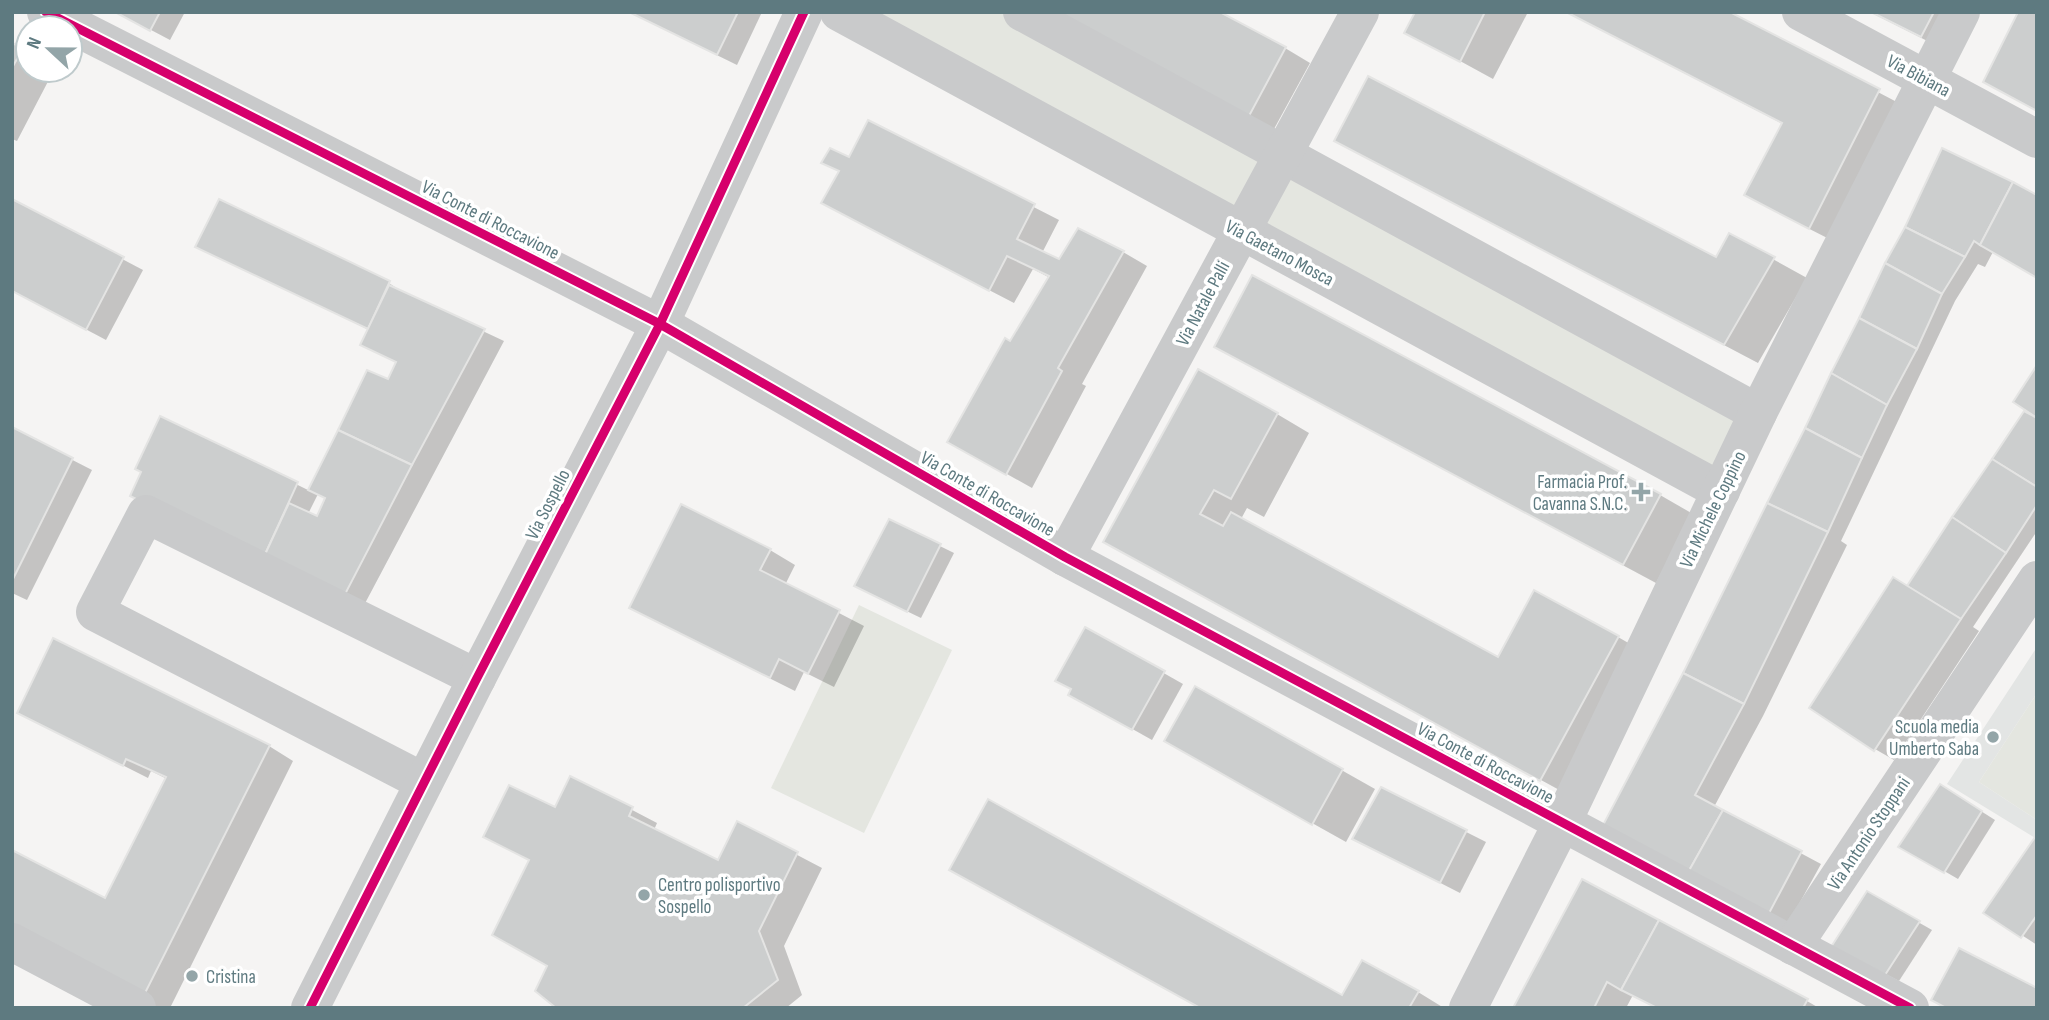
<svg xmlns="http://www.w3.org/2000/svg" width="2049" height="1020" font-family="'Sofia Sans Condensed',sans-serif">
  <style>
    .built { fill: #e3e5e4 }
    .green { fill: #e4e6e0 }
    .shadow { fill: #0003; fill-rule: evenodd }
    .building { fill: #cccece; stroke: #e4e4e3; stroke-width: 2 }
    .lines { fill: none; stroke-linecap: round; stroke-linejoin: round }
    .minor { stroke: #c9cacb; stroke-width: 38 }
    .cycleway-casing { stroke: #fff; stroke-width: 13 }
    .cycleway { stroke: #d6006c; stroke-width: 9 }
    .poi-dot { fill: #93a5a8; stroke: #fff; stroke-width: 2.5 }
    .labels { text-anchor: middle; stroke-width: 7; stroke-linejoin: round; paint-order: stroke }
    .street-label { font-size: 19px; fill: #5e7a80; stroke: #fff }
    .poi-label { font-size: 19px; fill: #5e7a80; stroke: #fff; text-anchor: end }
  </style>
  <rect width="100%" height="100%" fill="#f5f4f3"/>
  <path class="built" d="M2037,647V693L1979,782L2037,820V839L1947,784Z"/>
  <g class="green">
    <path d="M857,12H1022L1758,413L1721,491Z"/>
    <path d="M859,605L952,650L864,833L771,788Z"/>
    <path d="M2037,693V820L1979,782Z"/>
  </g>
  <g class="shadow">
    <path d="M117,12H185L170,40Z"/>
    <path d="M629,12H762L737,65Z"/>
    <path d="M1052,12L1285,48L1310,63L1274,129Z"/>
    <path d="M1417,12H1528L1493,79L1407,32Z"/>
    <path d="M1566,12H1726L1912,110L1843,246L1780,214L1783,124Z"/>
    <path d="M1870,12H1977L1955,55Z"/>
    <path d="M12,45L28,53V70H54L17,141L12,139Z"/>
    <path d="M869,123L1059,220L1042,253L1060,262L1123,252L1147,266L1082,384L1086,386L1032,488L950,442L1050,278L1033,269L1014,303L848,217L850,159Z"/>
    <path d="M1337,141L1717,259L1729,235L1807,278L1758,363Z"/>
    <path d="M1943,150L1994,250L1985,267L1978,264L1955,301L1841,541L1847,545L1763,716L1714,807L1821,864L1787,926L1604,826L1685,675Z"/>
    <path d="M12,201L143,270L106,340L12,290Z"/>
    <path d="M220,201L389,283L408,296L504,341L362,609L132,495L143,472L161,418L310,491L389,381L398,363L362,344L369,330L197,246ZM318,494L327,499L317,518L308,514Z"/>
    <path d="M1249,365L1660,495L1693,514L1656,583Z"/>
    <path d="M2037,368V531L1973,627L1979,631L1894,760L1875,749L1908,587L2026,410Z"/>
    <path d="M1277,414L1309,433L1264,517L1247,508L1241,519L1498,660L1618,637L1651,656L1574,798L1139,560Z"/>
    <path d="M12,429L92,470L27,600L12,593Z"/>
    <path d="M889,521L954,553L921,618L869,593Z"/>
    <path d="M770,550L795,565L785,585L864,626L834,687L804,672L795,691L656,621Z"/>
    <path d="M1086,629L1183,684L1152,740L1070,694Z"/>
    <path d="M1196,688L1375,789L1346,842L1199,760Z"/>
    <path d="M19,713L269,746L293,761L170,1008H143L106,901L167,779L151,771L148,778Z"/>
    <path d="M571,778L657,823L654,830L719,862L738,824L822,868L784,946L802,995L786,1008H559L550,966L555,809Z"/>
    <path d="M1381,789L1486,842L1460,893L1374,849Z"/>
    <path d="M1954,794L1995,820L1958,879L1901,846Z"/>
    <path d="M2037,841V945L1986,912Z"/>
    <path d="M1583,881L1807,1001L1819,1008H1658L1633,995L1626,1008H1515Z"/>
    <path d="M1867,893L1932,930L1899,981L1847,954Z"/>
    <path d="M1418,992L1444,1008H1202L1343,997Z"/>
  </g>
  <g class="building">
    <path d="M115,12H160L150,31Z"/>
    <path d="M629,12H738L717,55Z"/>
    <path d="M1048,12H1220L1286,47L1249,116Z"/>
    <path d="M1415,12H1485L1460,62L1404,33Z"/>
    <path d="M1566,12H1730L1880,89L1809,229L1744,195L1782,123Z"/>
    <path d="M1871,12H1934L1921,37Z"/>
    <path d="M2018,12H2037V111L1983,82Z"/>
    <path d="M12,43L23,48L12,68Z"/>
    <path d="M1368,76L1716,257L1729,233L1775,257L1724,345L1334,141Z"/>
    <path d="M868,120L1035,204L1017,239L1059,259L1078,228L1124,251L1058,368L1062,371L1006,475L947,442L1005,338L1010,341L1049,276L1007,256L989,291L821,203L839,171L821,163L830,148L849,157Z"/>
    <path d="M1942,148L2013,182L1980,245L1974,241L1965,257L1905,227Z"/>
    <path d="M2013,182L2037,195V278L1980,245Z"/>
    <path d="M12,199L124,257L86,330L12,291Z"/>
    <path d="M219,199L390,281L368,329L195,247Z"/>
    <path d="M1905,227L1965,257L1942,294L1885,263Z"/>
    <path d="M1885,263L1942,294L1917,349L1859,318Z"/>
    <path d="M1252,275L1661,494L1623,565L1214,347Z"/>
    <path d="M389,285L485,329L412,465L338,430L367,370L388,379L396,362L360,345Z"/>
    <path d="M1859,318L1917,349L1887,405L1831,373Z"/>
    <path d="M2037,365V418L2013,402Z"/>
    <path d="M1198,369L1278,413L1231,499L1214,490L1200,514L1223,526L1231,512L1498,657L1534,590L1619,636L1540,781L1103,542Z"/>
    <path d="M1831,373L1887,405L1862,458L1805,428Z"/>
    <path d="M2024,411L2037,418V487L1992,459Z"/>
    <path d="M160,416L298,482L262,561L130,496L141,472L135,469Z"/>
    <path d="M12,427L73,458L12,581Z"/>
    <path d="M1805,428L1862,458L1828,532L1767,503Z"/>
    <path d="M338,430L412,465L342,600L262,561L289,503L317,516L325,498L308,490Z"/>
    <path d="M1992,459L2037,487V505L2006,553L1952,517Z"/>
    <path d="M1767,503L1828,532L1744,704L1683,673Z"/>
    <path d="M681,504L771,549L760,570L840,610L808,674L779,659L770,678L629,608Z"/>
    <path d="M1952,517L2006,553L1961,619L1907,586Z"/>
    <path d="M889,519L941,544L907,612L854,586Z"/>
    <path d="M1893,577L1961,619L1874,751L1809,708Z"/>
    <path d="M1085,627L1165,671L1132,730L1068,695L1071,689L1055,681Z"/>
    <path d="M53,638L270,745L138,1007L12,938V850L105,898L166,777L126,759L123,766L17,713Z"/>
    <path d="M1683,673L1744,704L1695,795L1723,810L1686,876L1602,827Z"/>
    <path d="M1195,686L1343,769L1312,825L1164,741Z"/>
    <path d="M570,776L633,807L629,816L718,860L737,821L798,852L759,931L778,980L743,1008H556L535,991L547,966L492,935L529,860L483,837L509,785L555,807Z"/>
    <path d="M1940,784L1982,811L1944,873L1898,847Z"/>
    <path d="M1381,787L1467,830L1440,883L1352,839Z"/>
    <path d="M988,799L1342,995L1362,960L1419,991L1409,1008H1200L949,870Z"/>
    <path d="M1723,810L1802,851L1767,917L1686,876Z"/>
    <path d="M2035,837L2037,839V915L2021,938L1983,913Z"/>
    <path d="M1582,879L1659,920L1621,990L1607,982L1594,1008H1513Z"/>
    <path d="M1867,891L1920,921L1885,975L1831,947Z"/>
    <path d="M1659,920L1808,999L1803,1008H1657L1621,990Z"/>
    <path d="M1959,948L2037,988V1008H1946L1931,1000Z"/>
  </g>
  <g class="lines">
    <g class="minor">
      <path d="M46,12L660,324L1065,557L1910,1008"/>
      <path d="M839,12L1721,491"/>
      <path d="M1022,12L1758,413"/>
      <path d="M1801,12L2037,139"/>
      <path d="M1065,557L1360,12"/>
      <path d="M424,782L95,612L146,514L477,678"/>
      <path d="M12,942L137,1008"/>
      <path d="M1793,946L2037,580"/>
      <path d="M310,1008L477,678L660,324L804,12"/>
      <path d="M1468,1008L1562,823L1758,413L1961,12"/>
    </g>
    <defs>
      <g id="cycleway">
        <path d="M46,12L660,324L1065,557L1910,1008"/>
        <path d="M310,1008L477,678L660,324L804,12"/>
      </g>
    </defs>
    <use href="#cycleway" class="cycleway-casing"/>
    <use href="#cycleway" class="cycleway"/>
  </g>
  <g class="poi-dot">
    <path d="M1637.5 481.5h7v7h7v7h-7v7h-7v-7h-7v-7h7z"/>
    <circle cx="1993" cy="737" r="7"/>
    <circle cx="644" cy="895" r="7"/>
    <circle cx="192" cy="976" r="7"/>
  </g>
  <g class="labels">
    <g class="street-label">
      <text transform="translate(1919 75) rotate(28)" y="7">Via Bibiana</text>
      <text transform="translate(491 219) rotate(27)" y="7">Via Conte di Roccavione</text>
      <text transform="translate(1280 252) rotate(28)" y="7">Via Gaetano Mosca</text>
      <text transform="translate(1202 303) rotate(-62)" y="7">Via Natale Palli</text>
      <text transform="translate(988 493) rotate(30)" y="7">Via Conte di Roccavione</text>
      <text transform="translate(547 504) rotate(-63)" y="7">Via Sospello</text>
      <text transform="translate(1712 509) rotate(-64)" y="7">Via Michele Coppino</text>
      <text transform="translate(1486 762) rotate(28)" y="7">Via Conte di Roccavione</text>
      <text transform="translate(1868 833) rotate(-56)" y="7">Via Antonio Stoppani</text>
    </g>
    <g class="poi-label">
      <text x="1627" y="488">Farmacia Prof.<tspan x="1627" dy="22">Cavanna S.N.C.</tspan></text>
      <text x="1979" y="733">Scuola media<tspan x="1979" dy="22">Umberto Saba</tspan></text>
      <text x="658" y="891" text-anchor="start">Centro polisportivo<tspan x="658" dy="22">Sospello</tspan></text>
      <text x="206" y="983" text-anchor="start">Cristina</text>
    </g>
  </g>
  <rect width="2049" height="1020" fill="none" stroke="#5e7a80" stroke-width="28"/>
  <g transform="translate(49 49) rotate(292)"><circle r="33" fill="#ffffff" stroke="#bfcacc" stroke-width="2"/>
  <path d="M0-5L12 26L0 18L-12 26Z" fill="#93a5a8"/>
  <text y="-10" font-size="19" font-weight="bold" text-anchor="middle" fill="#5e7a80">N</text>
  </g>
</svg>
